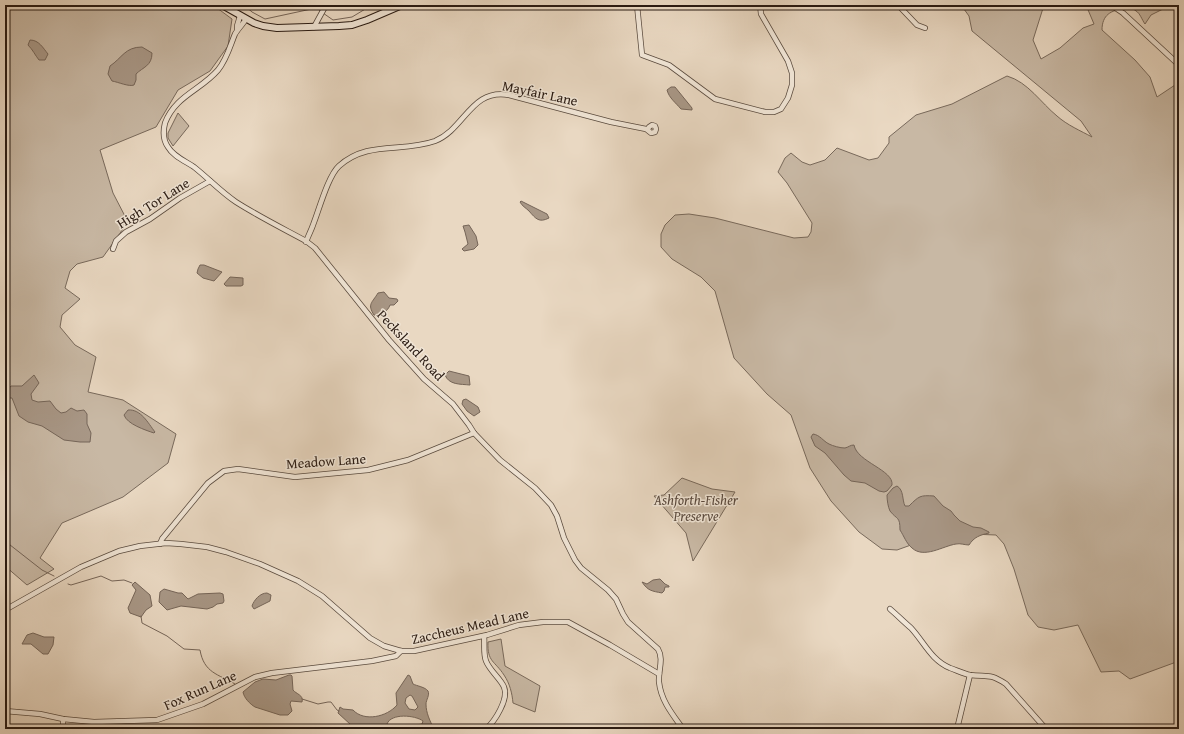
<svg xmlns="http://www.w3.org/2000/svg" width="1184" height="734" font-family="'Gentium Book Plus',serif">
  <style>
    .green { fill: #c8b8a4; stroke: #78695b }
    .water { fill: #a89786; stroke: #756558; fill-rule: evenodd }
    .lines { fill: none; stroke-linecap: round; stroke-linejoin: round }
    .stream { stroke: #756558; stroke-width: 1 }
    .street-casing { stroke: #594a3e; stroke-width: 6 }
    .secondary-casing { stroke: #291a12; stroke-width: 8 }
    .street { stroke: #f1e6d7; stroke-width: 4.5 }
    .secondary { stroke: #f1e6d7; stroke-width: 6 }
    .labels { text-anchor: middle; stroke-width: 3; stroke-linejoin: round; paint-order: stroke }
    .street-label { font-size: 14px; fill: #291a12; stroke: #f1e6d7 }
    .park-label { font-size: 14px; font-style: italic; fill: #59493e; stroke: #f1e6d7 }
  </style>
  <rect width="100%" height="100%" fill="#e9d8c2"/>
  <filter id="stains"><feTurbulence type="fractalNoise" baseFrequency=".005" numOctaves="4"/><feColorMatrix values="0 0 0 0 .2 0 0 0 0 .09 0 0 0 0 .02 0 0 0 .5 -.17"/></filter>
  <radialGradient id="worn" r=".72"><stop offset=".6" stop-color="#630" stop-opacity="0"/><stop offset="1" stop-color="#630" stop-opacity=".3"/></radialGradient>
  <g class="green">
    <path d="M5,5H213L232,19L228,46L210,71L178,90L156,127L100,150L113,193L128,222L103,257L77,264L70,271L65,288L80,299L62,315L60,327L75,345L96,357L88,392L123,400L176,434L168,463L123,497L62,523L40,558L54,569L27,585L5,566Z"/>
    <path d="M961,5H1044L1033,40L1041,59L1060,48L1083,28L1094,24L1086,5H1168L1167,7L1151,15L1145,24C1142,20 1140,13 1136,11C1133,8 1128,8 1124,9C1111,10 1102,15 1102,30L1135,60L1150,77L1157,97L1175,85L1179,80V661L1130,679L1119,671L1101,672L1078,625L1054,630L1038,627L1028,615L1014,569L1004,544L996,535L971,534L911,545L897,550L882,549L859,532L831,501L810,468L791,415L767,394L734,358L715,291L701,277L672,259L661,247V234L665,225L675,215L689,214L715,218L794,238L808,237L811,232L812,223L787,183L778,172L785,158L791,153L802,162L810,165L825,160L837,148L869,160L878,158L889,143V137L916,115L952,104L1007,76C1028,82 1041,103 1057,116C1067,125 1081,131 1092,137L1081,121L972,31L969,16Z"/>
    <path d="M178,113L189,126L173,146L168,138V133Z"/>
    <path d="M682,478L712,489L735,492L693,561L686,533L654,496L664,495Z"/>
    <path d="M501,639L505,666L540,686L535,712L513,703C512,693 510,684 504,675C495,661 487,662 488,642Z"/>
  </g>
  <g class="water">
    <path d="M30,40C39,40 43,48 48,54L45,60H39C35,55 33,50 28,45Z"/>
    <path d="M142,47L152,53C152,66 143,67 136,74V80L134,85C129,87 118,82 112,81L108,74L110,66C122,58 125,47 142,47Z"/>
    <path d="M671,87H675L692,108V110L681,109C676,103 669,98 667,90Z"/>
    <path d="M521,201L547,214L549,218C539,223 536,219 529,211C526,208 522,206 520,202Z"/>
    <path d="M469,225L476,236L478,245L474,249L464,251L462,249L468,244L465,232L463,226Z"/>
    <path d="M200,265H204L222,272L214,281L203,278L197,273L198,269Z"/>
    <path d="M230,277L243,278V285L241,286H226L224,284Z"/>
    <path d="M384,292L389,298L397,299L398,301L394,305H390C388,311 381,316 374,315C367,304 372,303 378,293Z"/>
    <path d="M449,371L469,376L470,385C460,384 449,385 445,375Z"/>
    <path d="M34,375L39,383L31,394L32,400L38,402L50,401L56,409L61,413L66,412L71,408L77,411L84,410L87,414V424L91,433L90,442H80L64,440L42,426L28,422L19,416L12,398H5V393L11,386H22Z"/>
    <path d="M466,399L478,407L480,412L474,416L467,411L462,404L463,400Z"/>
    <path d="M128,410C141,409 148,423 155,432L154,433C145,430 127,424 124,415Z"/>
    <path d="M813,434C820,435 823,441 829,444C833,446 840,448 845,448C849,447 850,445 854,445C857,462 894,470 892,485L887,491L884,492L879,491L865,483L851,481L844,475L825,453L815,446L811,437Z"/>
    <path d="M897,486C904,490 902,500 905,506H909C919,496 920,495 934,496L943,506L951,511L954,515L960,521L973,527L981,528L989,532V533C980,535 974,537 969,545C965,545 960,543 956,544C943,546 924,559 912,548C906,543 904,536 900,530C900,516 897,520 890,511C888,507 887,500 887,495L893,488Z"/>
    <path d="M660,579L665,584L669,586V587H665L664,591L662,593C652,591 648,591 642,582L647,584L653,580Z"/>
    <path d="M135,582L150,595L152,606L146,610L141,617L130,613L128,608L136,590L132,585Z"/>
    <path d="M164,589L178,593H182L188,599L198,594L220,593L223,594L224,601L223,603L217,604L213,607L207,609L181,606L167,610L159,602L160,592Z"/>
    <path d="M267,593L271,595L270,601L254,609L252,606C254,600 260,593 267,593Z"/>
    <path d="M33,633L44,637H54L53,645L48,654H43L31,644H22L27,635Z"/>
    <path d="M289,675H291L292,676L293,690C296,694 304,695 302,702L291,701L290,704L292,711L288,715H280L255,707C250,704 244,698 243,692L255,682L263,679L276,680Z"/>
    <path d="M408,675L410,676L413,684C417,686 425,687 428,691C430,695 426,700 426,704C426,713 430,721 434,729H409L416,725L422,724L423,721C415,715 391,713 387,724L388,725C393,724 397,725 401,729H381L377,727H374L372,729H353L351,725L338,713L340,707L343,709L353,710C364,722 387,717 397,705L396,693ZM410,695L412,696L418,707L415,710L409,709L405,703L406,698Z"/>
  </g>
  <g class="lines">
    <g class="stream">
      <path d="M244,5L252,12L265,19L316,8L321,11"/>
      <path d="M323,13L333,20L352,17L372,5"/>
      <path d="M5,541L42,570L54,576"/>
      <path d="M68,584L71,585L101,576L112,581L124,580L132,583"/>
      <path d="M141,616L142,623L167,636L184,649L200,650C204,673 218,674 235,684"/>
      <path d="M302,699L318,704L328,702H331L337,710L339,711"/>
    </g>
    <defs>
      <g id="street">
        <path d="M637,5L642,55L669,65L715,99L765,112H774L781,109L788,98L792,85V73L788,61L761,14L760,5"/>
        <path d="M898,5L917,25L925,28"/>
        <path d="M1111,5L1123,13L1179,65"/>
        <path d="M246,19C243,24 238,29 235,34C230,46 227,59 218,70C201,90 175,96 165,123C163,131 163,140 168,147C173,156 185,161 194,167C208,178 221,192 236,202C258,216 282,228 306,241L315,248L389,340L424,379L453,404L469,425L474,433L500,460L535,488L551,505L557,516L564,538L575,560L581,568L608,590L616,599L623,614L628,622L658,649C664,659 658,671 659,682C661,701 673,715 683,729"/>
        <path d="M314,27L326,5"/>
        <path d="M237,30V26L240,16"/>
        <path d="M306,242C308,236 311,231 313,225C319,210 328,176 339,166C368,140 402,153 435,141C465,129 471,88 509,95L611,122L646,129L651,133L655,132L656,129L655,126L652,125L649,127L648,130"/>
        <path d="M113,249L116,241L126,232L150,219L180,198L210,181"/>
        <path d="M160,544L162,539L208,483L224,471L238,469L295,477L368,470L408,460L474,433"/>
        <path d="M890,609C897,615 904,622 911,628C924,642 931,660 950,668C956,670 964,674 970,675C988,677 989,673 1006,684L1046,729"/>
        <path d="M5,610L81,567L119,551L140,546L166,543L181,544L207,547L226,552L260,564L298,581L322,596L370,638L384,646L401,651H414L487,635L519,625L543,622H568L610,645L659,674"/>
        <path d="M484,636C485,644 483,653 486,661C490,671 500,678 504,687C509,699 495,721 486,729"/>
        <path d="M5,711L40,714L63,719L94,722L157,720L203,704L255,677L272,673L372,661L396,656L401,651"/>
        <path d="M63,719V729"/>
        <path d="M957,729L970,675"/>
      </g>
      <path id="secondary" d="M222,5L254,23L263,26L277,28L339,26L352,25L367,20L402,5"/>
    </defs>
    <use href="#street" class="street-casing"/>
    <use href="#secondary" class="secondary-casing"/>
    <use href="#street" class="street"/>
    <use href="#secondary" class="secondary"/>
  </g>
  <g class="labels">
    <g class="street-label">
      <text transform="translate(540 93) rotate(12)" y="5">Mayfair Lane</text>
      <text transform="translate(153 203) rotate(-32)" y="5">High Tor Lane</text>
      <text transform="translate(411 345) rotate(47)" y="5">Pecksland Road</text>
      <text transform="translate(326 461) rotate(-4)" y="5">Meadow Lane</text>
      <text transform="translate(470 626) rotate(-13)" y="5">Zaccheus Mead Lane</text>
      <text transform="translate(200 690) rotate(-24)" y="5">Fox Run Lane</text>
    </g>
    <g class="park-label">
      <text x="696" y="505">Ashforth-Fisher<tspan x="696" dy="16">Preserve</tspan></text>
    </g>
  </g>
  <rect width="1184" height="734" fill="none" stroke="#e9d8c2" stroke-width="20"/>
  <rect x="6" y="6" width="1172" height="722" fill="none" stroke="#291a12" stroke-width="2"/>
  <rect x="10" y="10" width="1164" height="714" fill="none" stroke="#291a12"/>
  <rect width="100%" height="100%" filter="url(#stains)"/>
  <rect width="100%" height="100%" fill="url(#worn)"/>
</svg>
